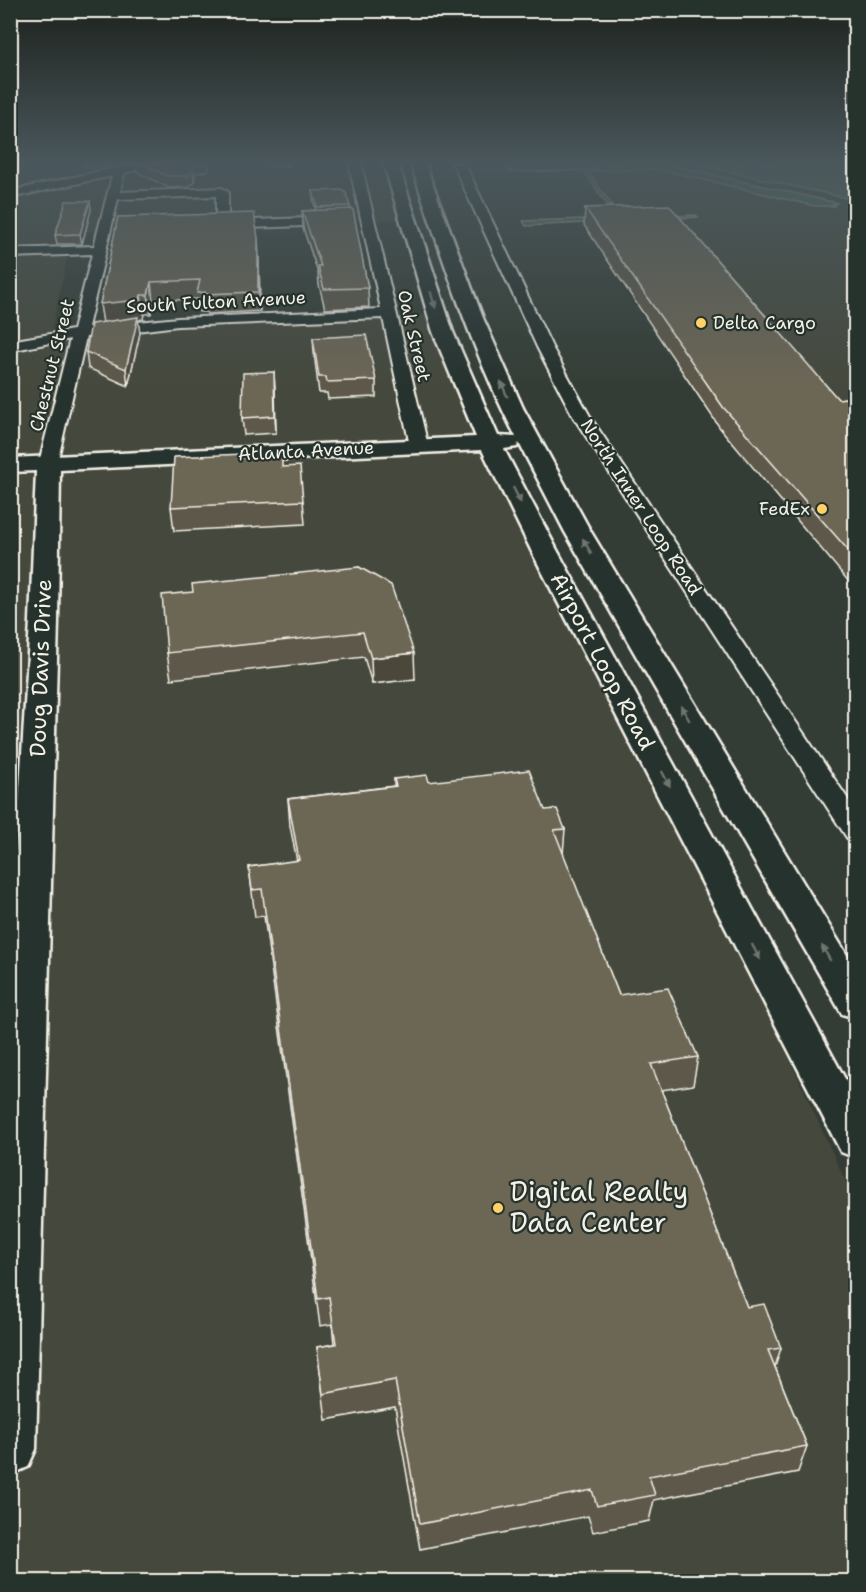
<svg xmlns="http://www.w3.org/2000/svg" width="866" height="1592" font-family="'Shantell Sans',sans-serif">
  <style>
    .built { fill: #45493e }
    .green { fill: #556e54; stroke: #a4b09e; stroke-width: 1.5 }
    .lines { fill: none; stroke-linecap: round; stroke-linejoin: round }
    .street-casing { stroke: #f4f1e8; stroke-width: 4 }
    .secondary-casing { stroke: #f4f1e8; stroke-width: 5 }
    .street { fill: #26332d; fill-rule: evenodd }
    .secondary { fill: #26332d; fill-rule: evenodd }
    .wall { fill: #5d5848; stroke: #f4f1e8; stroke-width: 1.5 }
    .shaded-wall { fill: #4c473b; stroke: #f4f1e8; stroke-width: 1.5 }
    .building { fill: #6c6654; stroke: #f4f1e8; stroke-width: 1.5 }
    .oneway { fill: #6e766e }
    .poi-dot { fill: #ffd166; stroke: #26332d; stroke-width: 2 }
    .labels { text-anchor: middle; stroke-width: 4.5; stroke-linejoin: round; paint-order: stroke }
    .far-street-label { font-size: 18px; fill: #f4f1e8; stroke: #26332d }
    .far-poi-label { font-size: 18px; fill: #f4f1e8; stroke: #26332d; text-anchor: start }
    .street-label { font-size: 22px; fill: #f4f1e8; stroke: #26332d }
    .near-poi-label { font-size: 27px; fill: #f4f1e8; stroke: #26332d; text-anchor: start }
  </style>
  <rect width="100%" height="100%" fill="#343d35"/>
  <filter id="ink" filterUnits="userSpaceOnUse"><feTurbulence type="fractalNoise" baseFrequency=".0167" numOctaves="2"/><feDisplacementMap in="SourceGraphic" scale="12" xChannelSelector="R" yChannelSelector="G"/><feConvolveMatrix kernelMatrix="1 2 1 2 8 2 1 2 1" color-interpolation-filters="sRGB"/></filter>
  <g filter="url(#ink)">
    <g class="built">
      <path d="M11,164H389L409,219L73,232L51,332L445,314L484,418L697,859L855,1202V1581L11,1582Z"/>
      <path d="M476,164H855V589L720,428L580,220L615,219L583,171L482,174Z"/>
    </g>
    <g class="green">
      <path d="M592,164H667L837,203L832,205L835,206H815L658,169L590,171L588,172L621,218L696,215L698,217L526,226L523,221L616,218L583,170H595Z"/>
      <path d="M695,164H851L855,165V200Z"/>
    </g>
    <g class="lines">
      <defs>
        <g id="street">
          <path d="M133,164H154L152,166L124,173L120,192L222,188L228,192V221L335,217L341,221L335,225L222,229L216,225V196L118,199L88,327L178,318L381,309L349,164H361L428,446L425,450H413L410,446L383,318L178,326L86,337L57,463L54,467H42L39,463L70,339L10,351V341L73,330L92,254L10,257V249L94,246L112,176L10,198V191Z"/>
          <path d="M453,164H465L552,347L591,418L856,811V840L847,838L574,418L537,347Z"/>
        </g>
        <path id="secondary" d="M384,164H398L453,332L498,436L516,437C471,350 442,256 411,164H425L483,318L523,408L591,532L856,970V1018L842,1014L565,532L519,443L517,447L504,449L557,550L856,1099V1158L841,1152L531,550L482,450L60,470L58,621L36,1449L28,1467L10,1475V954L30,621L36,471L10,472V458L476,437L433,332Z"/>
      </defs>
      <use href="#street" class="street-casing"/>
      <use href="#secondary" class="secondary-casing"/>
      <use href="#street" class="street"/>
      <use href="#secondary" class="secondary"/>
    </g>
    <g class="wall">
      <path d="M82,164H114L93,168Z"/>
      <path d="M136,164H209L208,171L195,173L194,184H190V187L169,188L137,172Z"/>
      <rect x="268" y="164" width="22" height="2"/>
      <path d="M506,164H596V170L510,172Z"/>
      <path d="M313,191L350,206L368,288L369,307L325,309L319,285L318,273L303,228L302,211L316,210L313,200Z"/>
      <path d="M90,201L91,210L82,244H57L55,235Z"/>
      <path d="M585,208L838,399L855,397V589L720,428L584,225Z"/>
      <path d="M118,217L259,256L260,311L207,314L206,312H199L198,299L153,301L151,314H144L143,319L138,320L140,333L128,386L88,368L86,352L103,322L100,304Z"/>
      <path d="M313,338L376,380V397L328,399L327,393H319L314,353Z"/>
      <path d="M274,372L276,433L244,435L242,418Z"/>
      <path d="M244,454V458L283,467L303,501L305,524L174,531L171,507Z"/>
      <path d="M359,567L415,679L372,684L364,657L171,679L167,653Z"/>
      <path d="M394,779L429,782L545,810L565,829L563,854L619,995L698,1057L693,1085L661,1090L747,1307L781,1348L775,1367L807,1446L798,1472L654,1500L649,1521L593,1532L588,1516L420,1549L395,1407L326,1420L317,1347L334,1344L332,1324L320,1326L264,916L255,917L249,867L297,861L290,826L288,799L394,786Z"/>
    </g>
    <g class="shaded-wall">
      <path d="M92,164H114L93,168Z"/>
      <path d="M193,164H209L208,171L195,173L194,184L193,173Z"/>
      <path d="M90,201L91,210L82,244L80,234Z"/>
      <path d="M258,238L259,256L260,311L258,292Z"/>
      <path d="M151,282L153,301L151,314L148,295Z"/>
      <path d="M141,295L144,314L143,319L138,320L140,333L128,386L126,369L103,323L100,304Z"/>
      <path d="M274,372L275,388L276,433L275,416Z"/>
      <path d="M414,653L415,679L372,684L371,658Z"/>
    </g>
    <g class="building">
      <path d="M142,164H193V173H189V176H167Z"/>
      <path d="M342,190L346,193L350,206L317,207L313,191Z"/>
      <path d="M66,201H90L80,234L55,235Z"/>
      <path d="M669,205L838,399L855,397V558L723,407L585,208Z"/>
      <path d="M353,209L368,288L324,289L318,266H321L302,211Z"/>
      <path d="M254,213L258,238V292L205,294V292L197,293L200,280L151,282L148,295H141L140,300L100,304L118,217Z"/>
      <path d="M138,317L126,369L86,352L91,324Z"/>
      <path d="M366,335L376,380L327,382L326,377H319L313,338Z"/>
      <path d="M274,372L275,416L242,418L243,373Z"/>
      <path d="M244,454L243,458L282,456V467L300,466L303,501L171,507L174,457Z"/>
      <path d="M359,567L391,585L414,653L371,658L363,632L167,653L162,595L193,592L192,584Z"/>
      <path d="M529,770L545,810L557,809L565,829L554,830L619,995L668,988L698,1057L651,1064L747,1307L764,1304L781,1348L768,1350L807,1446L649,1476L655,1495L597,1506L592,1490L420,1524L395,1380L323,1394L317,1347L336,1344L329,1297L318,1299L262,889L252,890L249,867L299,860L288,799L396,786L394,779L427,775L429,782Z"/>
    </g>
    <defs><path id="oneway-solid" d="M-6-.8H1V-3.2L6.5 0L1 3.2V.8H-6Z" transform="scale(1.5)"/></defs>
    <g class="oneway">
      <use href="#oneway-solid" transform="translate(433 300) rotate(73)"/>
      <use href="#oneway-solid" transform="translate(504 389) rotate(-113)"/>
      <use href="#oneway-solid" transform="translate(517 495) rotate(63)"/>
      <use href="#oneway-solid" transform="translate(587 546) rotate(-120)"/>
      <use href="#oneway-solid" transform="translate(685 713) rotate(-120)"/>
      <use href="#oneway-solid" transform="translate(666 779) rotate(62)"/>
      <use href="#oneway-solid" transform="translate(756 952) rotate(62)"/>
      <use href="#oneway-solid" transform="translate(826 953) rotate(-120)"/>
    </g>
  </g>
  <linearGradient id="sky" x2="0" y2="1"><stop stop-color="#1d221d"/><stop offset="0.42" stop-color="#4a575c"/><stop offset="1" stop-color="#4a575c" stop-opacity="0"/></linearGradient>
  <rect width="866" height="387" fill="url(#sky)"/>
  <g class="poi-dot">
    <circle cx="701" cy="323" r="6"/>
    <circle cx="822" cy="509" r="6"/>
    <circle cx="498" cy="1208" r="6"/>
  </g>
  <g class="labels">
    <g class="far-street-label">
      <text transform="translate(216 302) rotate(-3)" y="6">South Fulton Avenue</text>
      <text transform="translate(414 336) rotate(77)" y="6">Oak Street</text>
      <text transform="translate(52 365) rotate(-76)" y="6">Chestnut Street</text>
      <text transform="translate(306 451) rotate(-3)" y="6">Atlanta Avenue</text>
      <text transform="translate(641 507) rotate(57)" y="6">North Inner Loop Road</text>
    </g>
    <g class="far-poi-label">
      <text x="713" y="329">Delta Cargo</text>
      <text x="810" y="515" text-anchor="end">FedEx</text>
    </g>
    <g class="street-label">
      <text transform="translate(603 661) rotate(62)" y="8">Airport Loop Road</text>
      <text transform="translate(40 668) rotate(-88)" y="8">Doug Davis Drive</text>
    </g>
    <g class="near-poi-label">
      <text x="510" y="1201">Digital Realty<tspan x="510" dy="31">Data Center</tspan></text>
    </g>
  </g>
  <rect width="866" height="1592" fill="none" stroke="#26332d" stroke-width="36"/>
  <rect x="18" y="18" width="830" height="1556" fill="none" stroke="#f4f1e8" stroke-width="2" filter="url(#ink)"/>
</svg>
